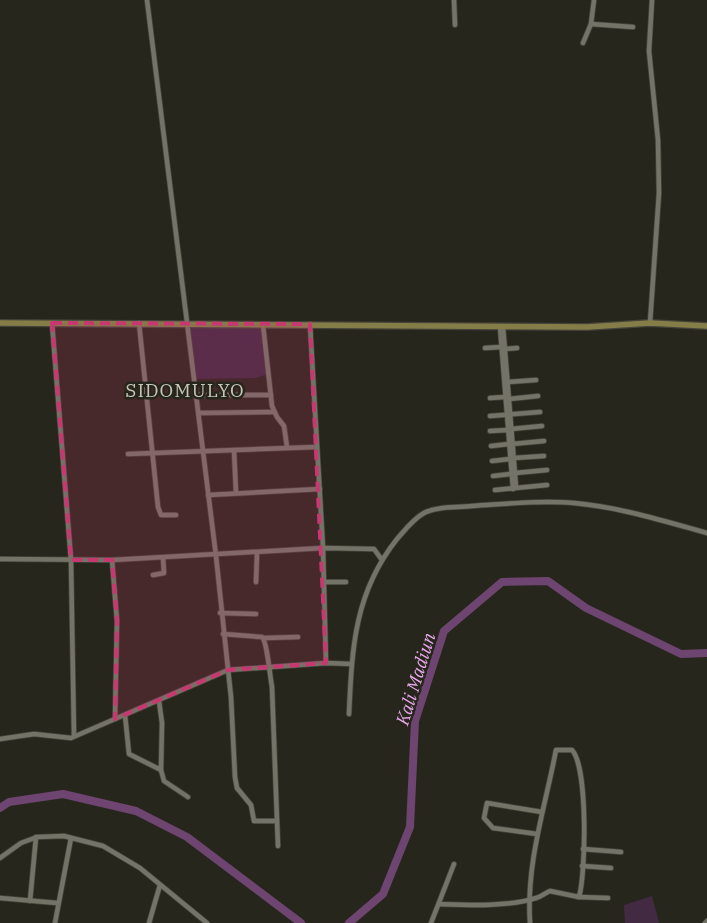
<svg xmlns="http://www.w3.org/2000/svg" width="707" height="923" font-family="'IBM Plex Serif',serif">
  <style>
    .green { fill: #422a43 }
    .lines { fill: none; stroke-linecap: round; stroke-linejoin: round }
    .river { stroke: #6e4470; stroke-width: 8 }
    .minor-casing { stroke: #45443b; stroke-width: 6 }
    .major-casing { stroke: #45443b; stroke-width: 8 }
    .minor { stroke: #747367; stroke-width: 4.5 }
    .major { stroke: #847d48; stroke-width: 5.5 }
    .marked { fill: #c83870; fill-opacity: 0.2; stroke: #c83870; stroke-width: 4; stroke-dasharray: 10 6; stroke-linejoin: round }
    .labels { text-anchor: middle; stroke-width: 5; stroke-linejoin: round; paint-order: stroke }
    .water-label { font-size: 18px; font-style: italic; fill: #e8a7eb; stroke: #27261c }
    .quarter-label { font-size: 19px; letter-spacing: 1px; fill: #c6c4b7; stroke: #27261c }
  </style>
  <rect width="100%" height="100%" fill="#27261c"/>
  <g class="green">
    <path d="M188,327L262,328L268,374L255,378L195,379Z"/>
    <path d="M652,896L659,923H625L624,905Z"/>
  </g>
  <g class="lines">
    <g class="river">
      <path d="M0,808L9,802L63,794L136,811L187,837L301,923"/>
      <path d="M349,923L383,894L410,827L415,721L444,631L502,582L548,581L586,608L681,654L707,653"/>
    </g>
    <defs>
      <g id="minor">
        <path d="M147,0L216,556L231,697L235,777L237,788L251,805L254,821H277"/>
        <path d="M454,0L455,25"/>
        <path d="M591,24L633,27"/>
        <path d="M583,43L591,24L594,0"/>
        <path d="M52,323L71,560L74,736"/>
        <path d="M139,323L158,507L161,515H176"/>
        <path d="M650,323L659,193L658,140L649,51L652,0"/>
        <path d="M310,324L323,548L326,663"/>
        <path d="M263,325L272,406L277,417L284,426L287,447"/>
        <path d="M503,326L516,487"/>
        <path d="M500,327L513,489"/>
        <path d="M485,348L501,347"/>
        <path d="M505,349L517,348"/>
        <path d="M507,382L536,380"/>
        <path d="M197,395H271"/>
        <path d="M490,398L505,397"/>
        <path d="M509,399L538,396"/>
        <path d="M199,413L274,412"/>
        <path d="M490,416L540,412"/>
        <path d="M511,429L542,426"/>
        <path d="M490,431L508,430"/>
        <path d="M512,444L544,441"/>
        <path d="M491,446L509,444"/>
        <path d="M234,450L236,493"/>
        <path d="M128,454L317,447"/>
        <path d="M514,458L544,456"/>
        <path d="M492,461L510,459"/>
        <path d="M515,473L547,470"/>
        <path d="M493,476L511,474"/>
        <path d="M495,490L547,485"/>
        <path d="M208,495L320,489"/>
        <path d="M0,559L112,560L323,548L374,549L382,560"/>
        <path d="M112,560L117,621L115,719"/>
        <path d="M153,575L164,573L163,558"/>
        <path d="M256,582L257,553"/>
        <path d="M325,582H346"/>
        <path d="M220,613L256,614"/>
        <path d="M223,634L262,637C267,641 270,677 272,687L278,846"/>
        <path d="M264,638L298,637"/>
        <path d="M349,714C352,649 354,593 397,539C405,530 413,519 424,513C437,506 457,508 472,506C505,504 541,500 574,503C619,507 664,521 707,533"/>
        <path d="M125,715L129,754L161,770L162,723L159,701"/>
        <path d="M0,739L34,734L71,738L228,670L326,663L352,664"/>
        <path d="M161,770L164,781L188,797"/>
        <path d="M537,834L493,828L484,818L487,803L542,812"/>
        <path d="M583,849L621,852"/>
        <path d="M0,858L21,843L37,837L64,836L103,846L140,868L207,923"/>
        <path d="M582,866L611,868"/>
        <path d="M578,897L608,898"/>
        <path d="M0,898L57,903"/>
        <path d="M30,901L36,837"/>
        <path d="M439,904C467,905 509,907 536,898C541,897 545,893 550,891L579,897C586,873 588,767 572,750H556C545,808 526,863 530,923"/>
        <path d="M55,923L71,838"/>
        <path d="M149,923L160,885"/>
        <path d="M431,923L454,864"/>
        <path d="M705,923L707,921"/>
      </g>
      <path id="major" d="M0,323L587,327L650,323L707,326"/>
    </defs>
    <use href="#minor" class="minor-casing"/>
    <use href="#major" class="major-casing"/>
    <use href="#minor" class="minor"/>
    <use href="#major" class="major"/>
  </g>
  <path class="marked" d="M52,323L310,324L326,663L228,670L115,719L117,621L112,560H71Z"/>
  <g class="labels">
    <g class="water-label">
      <text transform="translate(416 679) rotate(-73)" y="6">Kali Madiun</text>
    </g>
    <g class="quarter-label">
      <text x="185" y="397">SIDOMULYO</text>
    </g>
  </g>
</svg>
